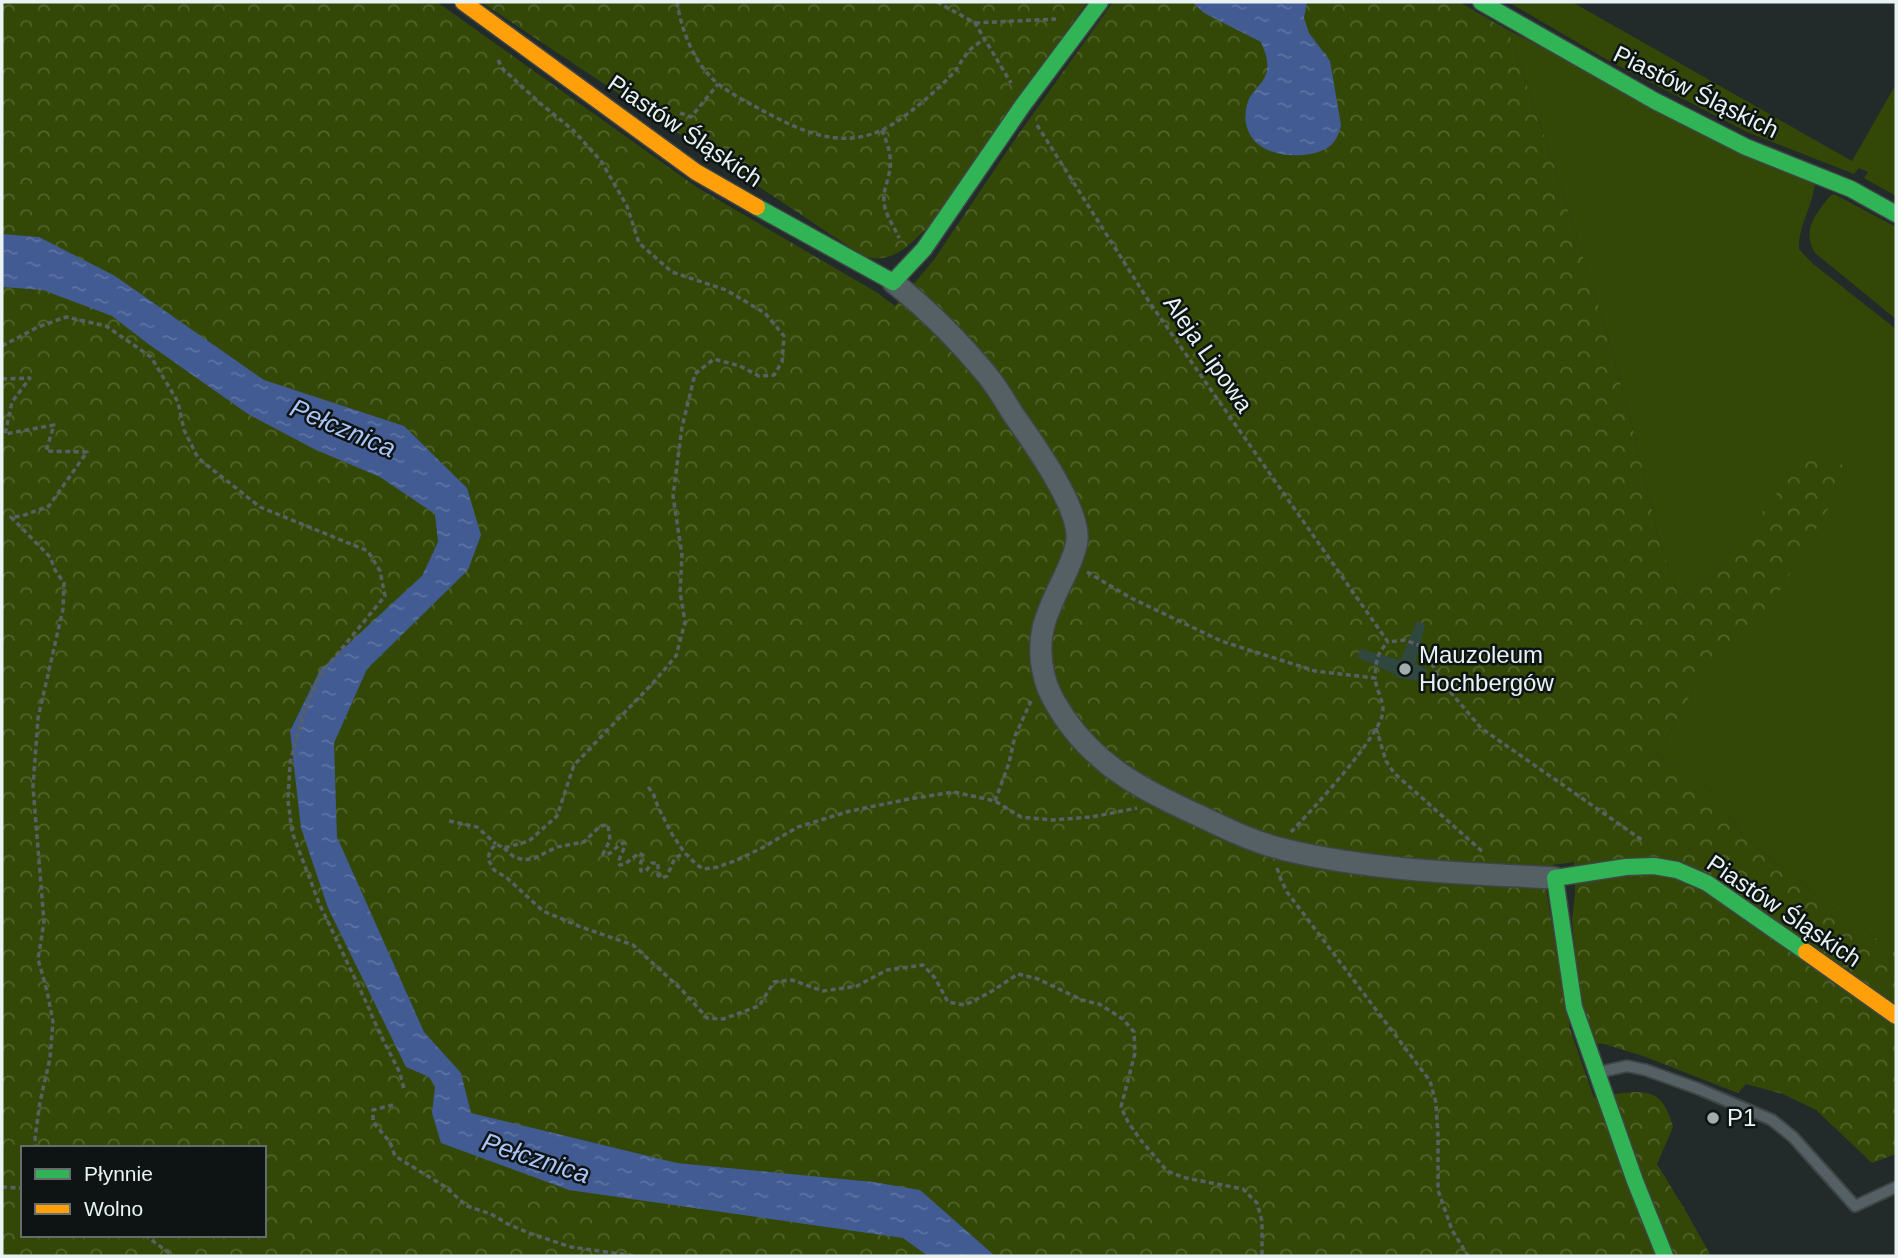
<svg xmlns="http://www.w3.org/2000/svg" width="1898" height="1258" font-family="Arial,sans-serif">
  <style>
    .grass { fill: #334807 }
    .forest { fill: url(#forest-crowns); fill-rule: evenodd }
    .water { fill: url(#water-ripples) }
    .building { fill: #304740 }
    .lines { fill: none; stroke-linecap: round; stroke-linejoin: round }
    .lane-casing { stroke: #3f4545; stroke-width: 14 }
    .street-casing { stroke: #3f4545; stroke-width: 24 }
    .fast-casing { stroke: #3f4545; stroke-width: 19 }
    .slow-casing { stroke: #3f4545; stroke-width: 19 }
    .path { stroke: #586063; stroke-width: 3.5; stroke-dasharray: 5 3.5; stroke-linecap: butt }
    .lane { stroke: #556065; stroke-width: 10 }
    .street { stroke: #556065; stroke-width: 21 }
    .fast { stroke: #30b455; stroke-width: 16 }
    .slow { stroke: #ff9f0a; stroke-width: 16 }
    .poi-dot { fill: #a4adad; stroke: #0e1414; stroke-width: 2.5 }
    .labels { text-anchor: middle; stroke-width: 5; stroke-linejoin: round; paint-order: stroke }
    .street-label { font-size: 24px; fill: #eaf3f3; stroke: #0e1414 }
    .poi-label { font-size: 24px; fill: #eaf3f3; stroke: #0e1414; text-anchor: start }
    .water-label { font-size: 26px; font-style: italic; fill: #acc5f9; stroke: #0e1414 }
  </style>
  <defs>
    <pattern id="forest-crowns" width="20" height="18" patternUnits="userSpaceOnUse" patternTransform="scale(1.75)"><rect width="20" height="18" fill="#334807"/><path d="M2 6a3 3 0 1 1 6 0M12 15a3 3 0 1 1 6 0" fill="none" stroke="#51632c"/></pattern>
    <pattern id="water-ripples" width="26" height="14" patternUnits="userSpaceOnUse" patternTransform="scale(1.75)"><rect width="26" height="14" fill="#425b92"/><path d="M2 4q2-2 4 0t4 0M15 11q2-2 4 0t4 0" fill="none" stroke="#5d73a2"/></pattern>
  </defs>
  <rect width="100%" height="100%" fill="#222a2a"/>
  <g class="grass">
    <path d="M1508,2H1572L1852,161L1896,84V196L1864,178L1868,172L1859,168L1854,174L1747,132L1609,61Z"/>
    <path d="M1508,30L1815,182C1813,206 1798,226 1799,249L1812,263L1896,329V953L1827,903L1745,838L1710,790L1657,754L1696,685L1717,662L1751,639L1851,470L1812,448L1733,550L1680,601L1659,540L1634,433L1604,323L1552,159Z"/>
    <path d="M1834,194L1896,227V319L1815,253C1801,230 1816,214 1830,196Z"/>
  </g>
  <g class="forest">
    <path d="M2,2H437L698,188L876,292L895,306L933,261L1018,135L1113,2H1459L1508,30L1552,159L1604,323L1634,433L1659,540L1680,601L1733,550L1812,447L1851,470L1751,640L1717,662L1696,685L1657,754L1710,790L1745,838L1827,903L1896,953V1154L1872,1163L1816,1110L1783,1094L1746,1084L1738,1093L1643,1056L1604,1044L1592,1043L1582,1010L1573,963L1575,948L1572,920L1575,893L1574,862L1553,865L1546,889L1570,1029L1594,1098C1615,1095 1651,1083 1664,1105C1668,1111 1671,1120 1673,1127L1657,1164L1684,1208L1711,1256H2ZM23,1148H264V1235H23Z"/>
    <path d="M481,2H1087L931,224C911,243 893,266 863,256Z"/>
  </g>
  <g class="water">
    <path d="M1192,2H1307L1304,18L1309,33L1330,61L1341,125C1338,139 1332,148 1318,152C1281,163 1234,147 1248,101C1252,91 1263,84 1266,74C1270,63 1265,52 1261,42L1204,13Z"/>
    <path d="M2,234L39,237L115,276L264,380L404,426L467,488L481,535L468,570L367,669L334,743L337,837L424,1032L461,1073L471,1113L677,1163L873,1182L920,1190L995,1256H928L903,1238L569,1190L441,1143L432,1113L435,1087L429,1077L406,1067L328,908L301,828L290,731L320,670L422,576L438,542L435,514L380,477L314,449L248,414L147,343L112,316L43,290L2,287Z"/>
  </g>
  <path class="building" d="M1417,621L1425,624L1415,664L1427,669L1423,682L1396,677V675L1357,657L1360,649L1400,660Z"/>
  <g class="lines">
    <defs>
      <path id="lane" d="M1600,1072L1627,1066L1646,1070L1699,1089L1772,1120L1793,1137L1855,1206L1896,1187"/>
      <path id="street" d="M893,282C927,309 959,341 987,375C997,387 1005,401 1013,414C1032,441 1080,507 1077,540C1076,552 1070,564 1065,575C1048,611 1034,634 1044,675C1047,691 1056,704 1064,717C1100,770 1148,792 1204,818C1229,830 1254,842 1282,849C1371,871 1464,873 1555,878"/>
      <g id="fast">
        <path d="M1481,2L1655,101L1746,147L1851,189L1896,214"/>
        <path d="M757,207L893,282L924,249L1023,105L1100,2"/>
        <path d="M1665,1256L1635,1181L1574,1007L1555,878L1626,867L1654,866L1677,870L1707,883L1806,952"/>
      </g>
      <g id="slow">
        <path d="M463,2L696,172L757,207"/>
        <path d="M1806,952L1896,1016"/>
      </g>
    </defs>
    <use href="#lane" class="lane-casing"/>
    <use href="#street" class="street-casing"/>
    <use href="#fast" class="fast-casing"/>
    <use href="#slow" class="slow-casing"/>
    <g class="path">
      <path d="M677,2C681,27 691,55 708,74C721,89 740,98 756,107C795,128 837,151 882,130C904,120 940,88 956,70C960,64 963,58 968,52C972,47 979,43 984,39"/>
      <path d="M937,2L975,23L1011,83"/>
      <path d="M975,23L1056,19"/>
      <path d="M498,60L503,69L541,104L573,130L601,161L627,206L639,243L672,272L726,290L765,313L784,336L782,362L774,375L759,376L740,366L714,359L695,374L682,427L673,496L682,555L680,592L685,622L676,656L652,684L574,765L557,816L529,841L504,848L496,844L490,851L488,859L494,870L507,878L543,911L581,927L633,945L682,990L707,1018L723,1019L759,1006L774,982L792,980L823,991L857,986L887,970L923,965L935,978L948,1002L965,1005L989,993L1018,974L1038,979L1082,1000L1099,1004L1123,1019L1134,1032L1135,1053L1121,1107L1128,1122L1140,1139L1167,1171L1186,1178L1243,1189L1257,1203L1262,1221V1256"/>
      <path d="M680,113L691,117L718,84"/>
      <path d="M1037,125L1150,303L1388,642L1405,640L1423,647L1441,681L1481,728L1642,840"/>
      <path d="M882,130C888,145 893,158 889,174C887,183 883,192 884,202C885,215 894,226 899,238"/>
      <path d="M2,346L38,327L66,317L106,326L151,357L178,402L184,430L198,458L260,507L368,551L380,571L385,596L320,675L302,718L290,763L288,800L292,832L319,903L366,1002L380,1034L400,1073L404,1089"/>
      <path d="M2,379L30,378L12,402L5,434L54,425L46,451L87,452L49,506L22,516L11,517L50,557L55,570L64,583L63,609L38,718L33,787L44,922L38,959L47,991L53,1022L50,1058L40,1102L35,1138L36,1148"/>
      <path d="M1087,572L1131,598L1221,641L1315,671L1375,678C1376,662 1376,654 1388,642"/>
      <path d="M1376,728L1386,761L1394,773L1484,853"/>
      <path d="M648,787L653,793L658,807L672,834L684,852L697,865L704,869L718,867L737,860L762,848L798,827L850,811L909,799L954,792L995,801L1021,817L1052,820L1092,817L1137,808"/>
      <path d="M995,801L1009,763L1015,736L1031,701"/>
      <path d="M449,821L477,827L496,844"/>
      <path d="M1291,832C1309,813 1384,733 1383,710C1383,700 1376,689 1375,678"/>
      <path d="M504,848L514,857L524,860L535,858L557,847L584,842L600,826L608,825L610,840L603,854C613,856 615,845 624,843L625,846L618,862L620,865L625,864L639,853L643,855L640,866L641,871H646L652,863H658V875L662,878L667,876L675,858L684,853"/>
      <path d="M1277,868L1281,880L1287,892L1430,1081L1436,1103L1438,1136V1190L1452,1230L1468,1256"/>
      <path d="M393,1105L373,1110V1122L390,1142L395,1156L444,1186L467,1206L491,1214L508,1224L529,1233L571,1247L635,1256"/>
      <path d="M2,1187L23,1188"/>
      <path d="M145,1235L173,1256"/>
    </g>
    <use href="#lane" class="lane"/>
    <use href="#street" class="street"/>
    <use href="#fast" class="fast"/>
    <use href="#slow" class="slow"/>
  </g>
  <g class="poi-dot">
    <circle cx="1405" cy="669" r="7"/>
    <circle cx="1713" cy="1118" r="7"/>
  </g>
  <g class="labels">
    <g class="street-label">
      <text transform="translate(1696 92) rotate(26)" y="8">Piastów Śląskich</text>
      <text transform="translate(685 131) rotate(34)" y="8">Piastów Śląskich</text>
      <text transform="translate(1208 354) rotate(55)" y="8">Aleja Lipowa</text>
      <text transform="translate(1784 911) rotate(34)" y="8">Piastów Śląskich</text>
    </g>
    <g class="poi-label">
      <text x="1419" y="663">Mauzoleum<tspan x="1419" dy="28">Hochbergów</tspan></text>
      <text x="1727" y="1126">P1</text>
    </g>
    <g class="water-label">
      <text transform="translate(343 428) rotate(23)" y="9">Pełcznica</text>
      <text transform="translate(536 1158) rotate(18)" y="9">Pełcznica</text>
    </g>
  </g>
  <rect width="1898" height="1258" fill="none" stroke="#eaf3f3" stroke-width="7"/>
  <rect x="21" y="1146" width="245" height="91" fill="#0e1414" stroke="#666d6d" stroke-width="2"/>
  <rect x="35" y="1169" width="35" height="10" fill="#30b455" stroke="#666d6d" stroke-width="2"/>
  <text x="84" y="1181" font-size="21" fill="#eaf3f3">Płynnie</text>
  <rect x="35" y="1204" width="35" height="10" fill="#ff9f0a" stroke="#666d6d" stroke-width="2"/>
  <text x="84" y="1216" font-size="21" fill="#eaf3f3">Wolno</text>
</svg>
